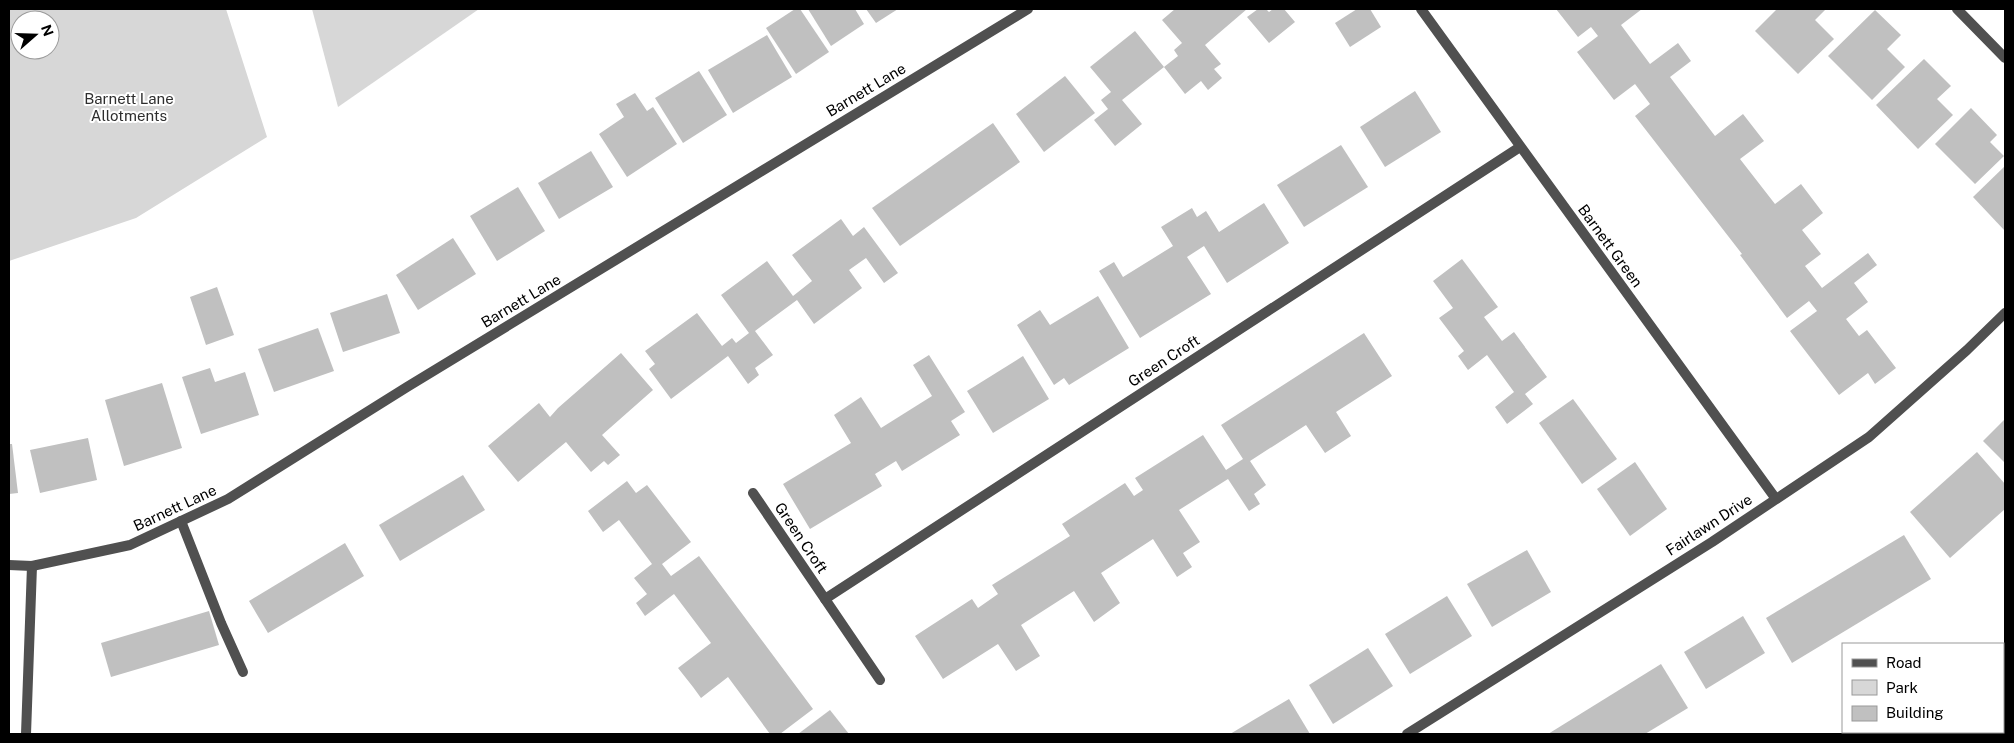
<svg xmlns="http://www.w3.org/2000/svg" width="2014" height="743" font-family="'Public Sans',sans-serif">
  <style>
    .green { fill: #d7d7d7; fill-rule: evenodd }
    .building { fill: #c0c0c0 }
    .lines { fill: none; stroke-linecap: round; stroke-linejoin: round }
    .service { stroke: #505050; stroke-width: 10 }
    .minor { stroke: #505050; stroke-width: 10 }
    .labels { text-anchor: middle; stroke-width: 4; stroke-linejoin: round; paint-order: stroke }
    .street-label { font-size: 15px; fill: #000; stroke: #fff }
    .park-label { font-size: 15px; fill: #2e2e2e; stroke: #fff }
  </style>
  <rect width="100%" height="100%" fill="#fff"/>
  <g class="green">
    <path d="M9,9H226L267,137L136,218L9,261ZM20,20H50V50H20Z"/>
    <path d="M312,9H479L338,107Z"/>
  </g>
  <g class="building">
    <path d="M795,9H800L829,52L796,74L766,28Z"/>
    <path d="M808,9H855L864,24L831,46Z"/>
    <path d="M866,9H898L876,23Z"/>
    <path d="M1175,9H1247L1205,45L1221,64L1214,69L1222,78L1208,90L1201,81L1185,94L1164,67L1122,100L1142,124L1115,146L1094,120L1108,109L1101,100L1111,92L1090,67L1135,31L1164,67L1178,56L1174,50L1182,43L1162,20Z"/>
    <path d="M1258,9H1266L1269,12L1273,9H1284L1295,22L1269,43L1247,17Z"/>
    <path d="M1357,9H1370L1381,27L1350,47L1335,23Z"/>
    <path d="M1556,9H1642L1621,25L1650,64L1678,43L1691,61L1670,77L1715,136L1743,114L1764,141L1740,159L1775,204L1801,184L1823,213L1802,230L1821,254L1805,266L1822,288L1868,253L1877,265L1854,283L1868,302L1846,319L1859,336L1867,330L1896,368L1875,384L1868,373L1839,395L1790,331L1817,311L1809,301L1787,318L1740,255L1742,254L1635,116L1650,104L1635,84L1614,100L1577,52L1598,36L1591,27L1578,37Z"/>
    <path d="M1777,9H1826L1815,20L1834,39L1798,74L1755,31Z"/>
    <path d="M1875,10L1901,35L1887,49L1905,67L1872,100L1828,56Z"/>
    <path d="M767,35L792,77L733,113L708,70Z"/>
    <path d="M1924,59L1951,86L1937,99L1953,115L1918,149L1876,105Z"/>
    <path d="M699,71L727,115L683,143L655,98Z"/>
    <path d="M1065,76L1095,113L1044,152L1016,114Z"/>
    <path d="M1415,91L1441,132L1385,167L1360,127Z"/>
    <path d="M635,93L647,111L653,107L677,144L627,177L599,134L624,117L616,104Z"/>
    <path d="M1971,108L1997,135L1990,142L2004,156L1975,184L1935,144Z"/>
    <path d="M993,123L1020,162L900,246L872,208Z"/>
    <path d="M1341,145L1368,187L1304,227L1277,185Z"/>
    <path d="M591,151L613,187L559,219L538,183Z"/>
    <path d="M2005,166V231L1973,197Z"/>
    <path d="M518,187L545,231L497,261L470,216Z"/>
    <path d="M1264,203L1289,243L1227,283L1204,246L1187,257L1211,294L1140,338L1099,271L1114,262L1123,277L1173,246L1161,227L1192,208L1197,217L1206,211L1219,232Z"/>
    <path d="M841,219L853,236L864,227L898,273L884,283L866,258L849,270L862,288L814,324L797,300L755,331L773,355L755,368L759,375L748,384L728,356L671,399L649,369L655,364L645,351L697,313L722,346L732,338L736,343L749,333L721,295L767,261L793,296L812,281L792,255Z"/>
    <path d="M453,238L476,274L418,310L396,275Z"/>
    <path d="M1462,259L1498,307L1484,317L1502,341L1514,332L1547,377L1525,394L1533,404L1507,424L1495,407L1514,392L1487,355L1468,370L1458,356L1464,351L1439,318L1453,308L1433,281Z"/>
    <path d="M217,287L234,335L206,345L190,297Z"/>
    <path d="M387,294L400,333L343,352L330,313Z"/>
    <path d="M1098,296L1129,348L1069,385L1064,378L1054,385L1017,325L1040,310L1050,325Z"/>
    <path d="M318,328L334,371L274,392L258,349Z"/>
    <path d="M1364,333L1392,376L1336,412L1351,436L1325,453L1306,425L1250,461L1266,485L1254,494L1260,504L1249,511L1228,479L1179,510L1200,542L1183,553L1192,567L1177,577L1153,539L1101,573L1120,603L1094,622L1074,591L1021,625L1040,656L1016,671L998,644L943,679L915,636L972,599L978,608L998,594L992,585L1070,536L1062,524L1125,483L1134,496L1143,490L1135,478L1203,435L1226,470L1243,459L1221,425Z"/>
    <path d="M621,353L653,390L602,435L620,455L608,465L604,461L591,472L566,442L518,482L488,446L539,403L550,417L558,408Z"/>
    <path d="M929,355L965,412L951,421L960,435L902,471L896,461L875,474L882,486L810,529L783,484L851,443L834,415L861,397L881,428L932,396L913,365Z"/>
    <path d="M1023,356L1049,399L993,433L967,391Z"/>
    <path d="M210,368L215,382L245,372L259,415L201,434L182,377Z"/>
    <path d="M162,383L182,448L124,466L105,400Z"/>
    <path d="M1573,399L1617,459L1582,484L1539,423Z"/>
    <path d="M2005,419V463L1983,441Z"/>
    <path d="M88,438L97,480L40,493L30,450Z"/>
    <path d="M9,444H12L18,493L9,494Z"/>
    <path d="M1977,452L2005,484V509L1950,558L1910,512Z"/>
    <path d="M1635,462L1667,509L1630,536L1597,489Z"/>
    <path d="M463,475L485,510L400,561L379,525Z"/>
    <path d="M627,481L636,493L647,485L691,542L662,564L671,576L699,556L813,709L780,734H770L728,677L701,698L693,687L678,668L711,643L674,594L645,616L636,603L647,594L634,578L652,564L619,520L603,532L588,511Z"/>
    <path d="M1904,535L1931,579L1792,663L1766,618Z"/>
    <path d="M345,543L364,576L268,633L249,601Z"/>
    <path d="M1527,550L1551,592L1492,627L1467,584Z"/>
    <path d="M1447,596L1472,636L1410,674L1385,634Z"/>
    <path d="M209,611L219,645L111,677L101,643Z"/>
    <path d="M1743,616L1765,653L1706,689L1684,652Z"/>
    <path d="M1368,648L1393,686L1333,724L1309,685Z"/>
    <path d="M1661,664L1688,708L1645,734H1548Z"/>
    <path d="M1289,699L1310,734H1230Z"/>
    <path d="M830,710L849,734H798Z"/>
  </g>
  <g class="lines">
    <g class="service">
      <path d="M181,521L221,623L243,672"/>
      <path d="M26,734L32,566"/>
    </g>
    <g class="minor">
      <path d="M1421,9L1776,499"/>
      <path d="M1957,9L2005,58"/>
      <path d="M753,493L880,680"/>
      <path d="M9,565L32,566L130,545L228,499L407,387L1028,9"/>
      <path d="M825,599L1520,147"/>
      <path d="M1407,734L1712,542L1869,437L1967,350L2005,313"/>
    </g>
  </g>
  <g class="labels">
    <g class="street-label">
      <text transform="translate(866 90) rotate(-31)" y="5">Barnett Lane</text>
      <text transform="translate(1610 246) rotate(54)" y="5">Barnett Green</text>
      <text transform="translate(521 301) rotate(-31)" y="5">Barnett Lane</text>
      <text transform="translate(1164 361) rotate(-33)" y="5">Green Croft</text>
      <text transform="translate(175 508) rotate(-25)" y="5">Barnett Lane</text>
      <text transform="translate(1709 525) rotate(-33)" y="5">Fairlawn Drive</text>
      <text transform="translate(801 538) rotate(56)" y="5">Green Croft</text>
    </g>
    <g class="park-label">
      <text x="129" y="104">Barnett Lane<tspan x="129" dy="17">Allotments</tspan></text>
    </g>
  </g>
  <rect width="2014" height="743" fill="none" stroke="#000000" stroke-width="20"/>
  <rect x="1842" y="643" width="162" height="90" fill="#ffffff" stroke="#999999"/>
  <rect x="1852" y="659" width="25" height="8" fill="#505050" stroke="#999999"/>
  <text x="1886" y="668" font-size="15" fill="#000000">Road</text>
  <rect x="1852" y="680" width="25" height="15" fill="#d7d7d7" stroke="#999999"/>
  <text x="1886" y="693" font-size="15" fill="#000000">Park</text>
  <rect x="1852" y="706" width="25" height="15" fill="#c0c0c0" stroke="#999999"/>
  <text x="1886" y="718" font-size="15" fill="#000000">Building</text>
  <g transform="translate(35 35) rotate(70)"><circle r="24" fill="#ffffff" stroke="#999999"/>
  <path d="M0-4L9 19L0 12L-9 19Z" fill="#000000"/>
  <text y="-8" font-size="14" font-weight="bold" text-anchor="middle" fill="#000000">N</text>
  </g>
</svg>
